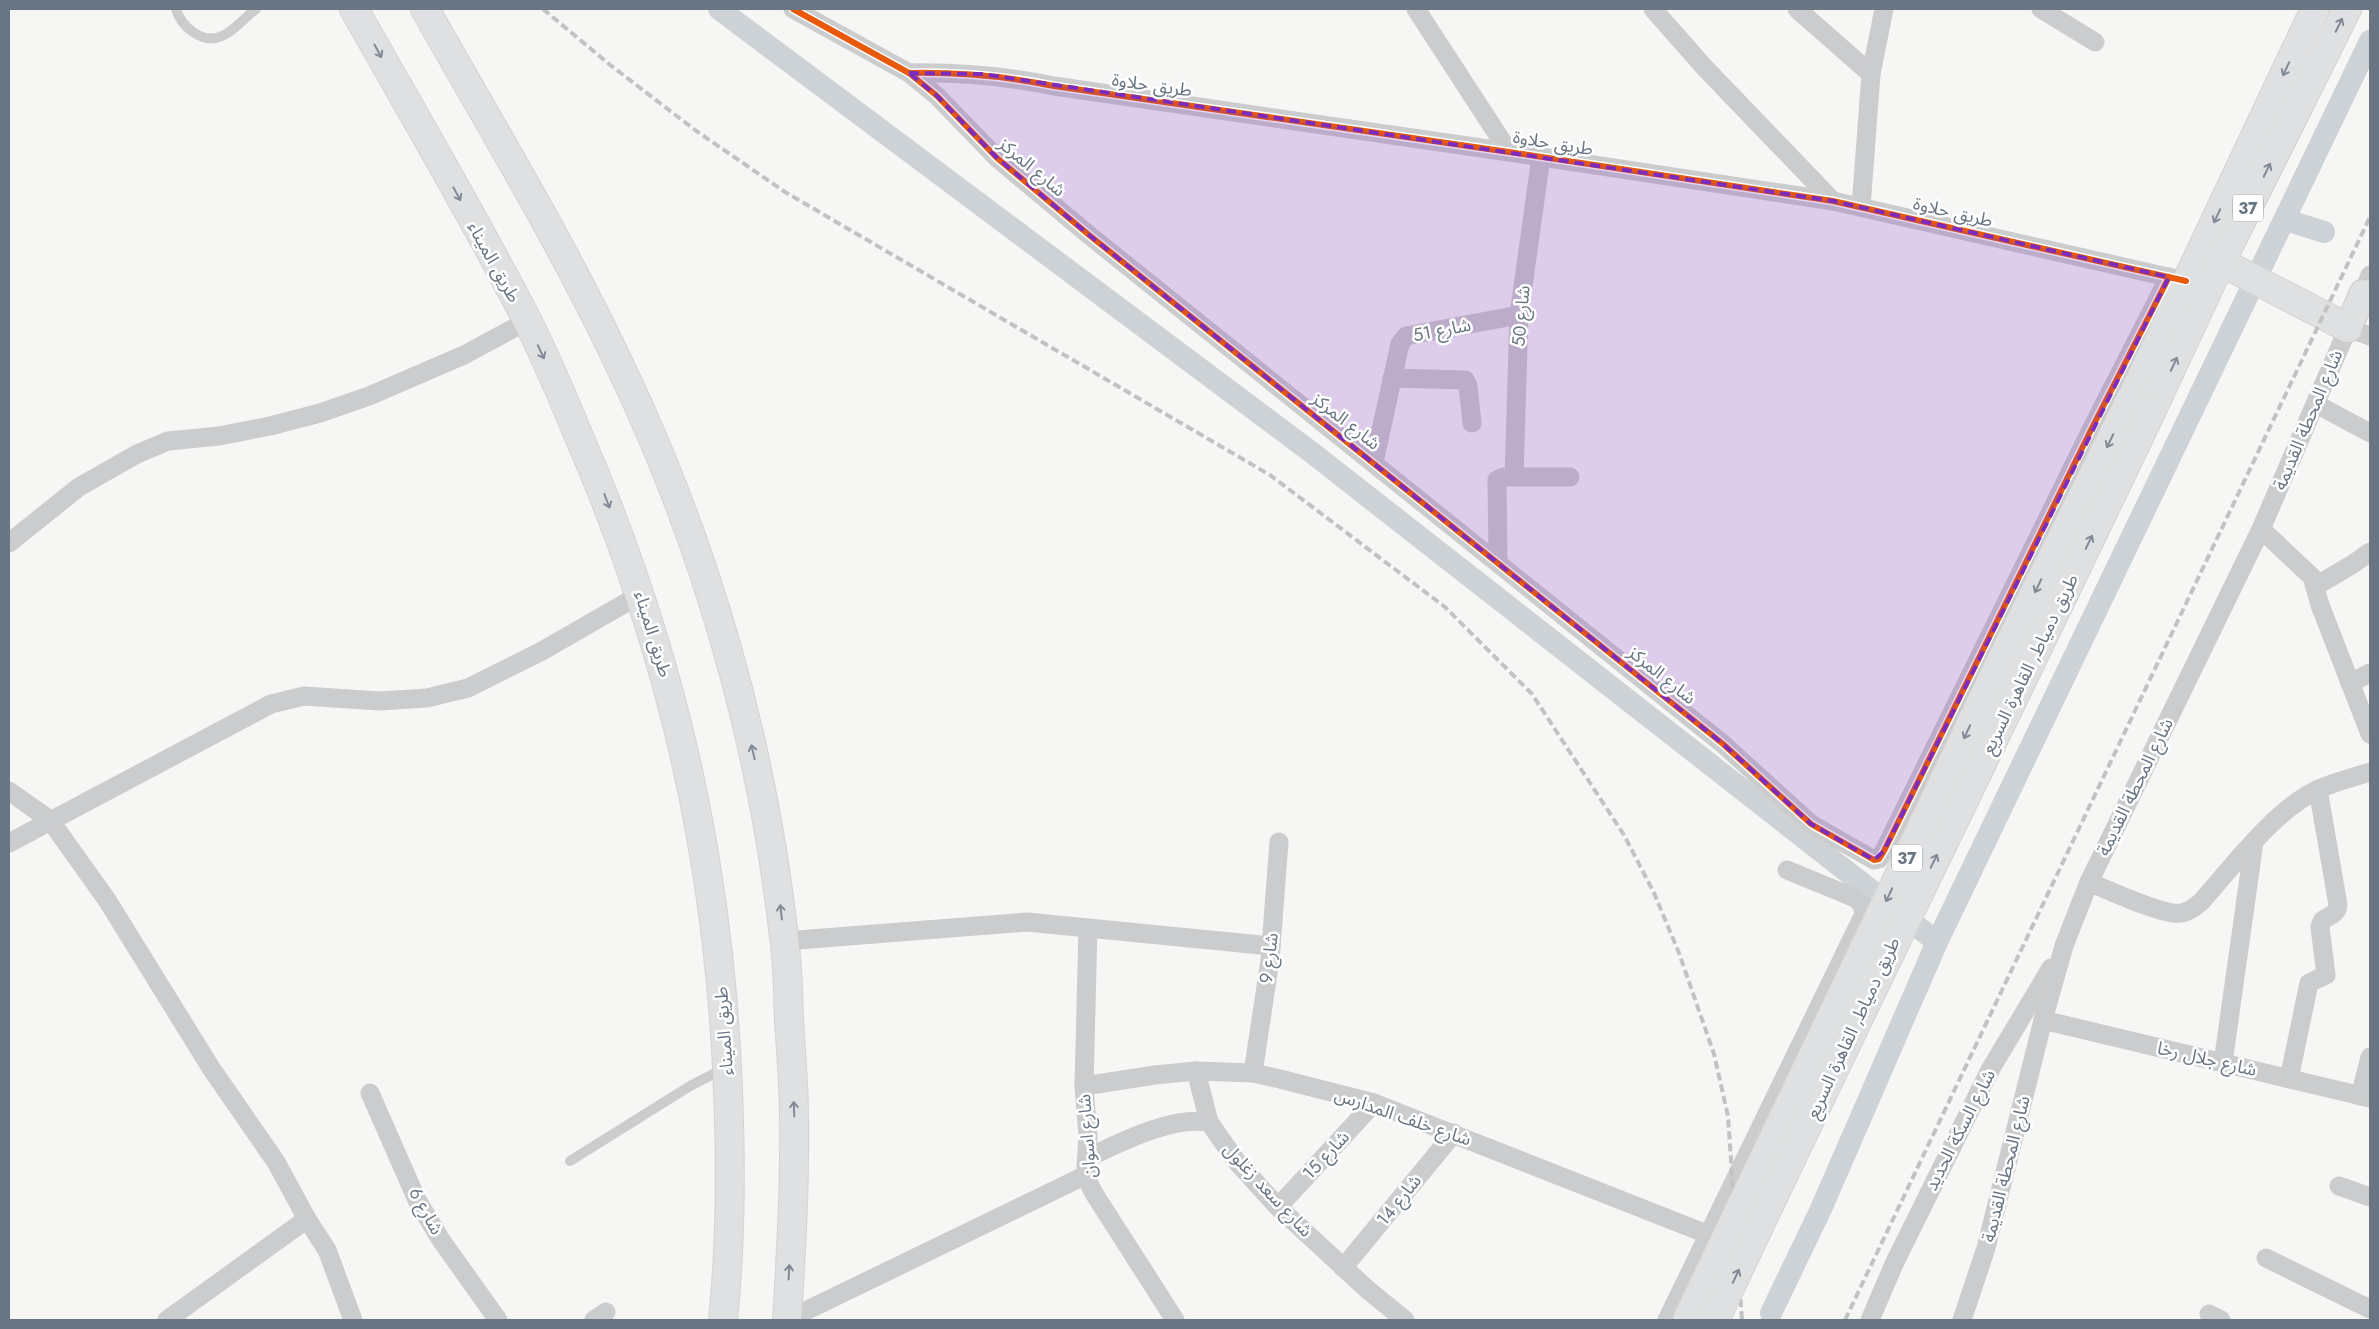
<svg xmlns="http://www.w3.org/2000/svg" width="2379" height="1329" font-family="Jost,'Noto Sans Arabic',sans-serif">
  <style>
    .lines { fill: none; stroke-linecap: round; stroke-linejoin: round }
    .canal { stroke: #ccd2d6; stroke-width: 22 }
    .secondary-casing { stroke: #d3d4d4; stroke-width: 29 }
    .trunk-casing { stroke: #d3d3d3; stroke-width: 30 }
    .service { stroke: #cbcccd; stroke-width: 10 }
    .minor { stroke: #cbcccd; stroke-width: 19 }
    .secondary { stroke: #dfe0e1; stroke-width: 26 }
    .trunk { stroke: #dfe0e1; stroke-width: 28 }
    .rail { stroke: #c1c2c3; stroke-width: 4; stroke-dasharray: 8 4; stroke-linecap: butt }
    .trunk-bridge-casing { stroke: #d3d3d3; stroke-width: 30; stroke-linecap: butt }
    .trunk-bridge { stroke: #dfe0e1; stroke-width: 28 }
    .cycleway-casing { stroke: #fff; stroke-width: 9 }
    .cycleway { stroke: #e8590c; stroke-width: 6 }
    .oneway { stroke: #818a96 }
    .marked { fill: #7b2cbf; fill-opacity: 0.2; stroke: #7b2cbf; stroke-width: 4; stroke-dasharray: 10 6; stroke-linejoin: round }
    .labels { text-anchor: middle; stroke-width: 5; stroke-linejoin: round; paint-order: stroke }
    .shield { fill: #fff; stroke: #969ea8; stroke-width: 1 }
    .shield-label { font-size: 16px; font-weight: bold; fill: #697583 }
    .street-label { font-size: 18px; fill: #697583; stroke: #fff }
  </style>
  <rect width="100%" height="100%" fill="#f6f6f5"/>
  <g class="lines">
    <g class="canal">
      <path d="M719,9L1311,452L1937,942"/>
      <path d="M2286,220L2324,232"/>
      <path d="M1771,1313L1821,1209L1937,942L2370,41"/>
    </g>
    <defs>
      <path id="secondary" d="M2348,328L2363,293L2370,296"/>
      <g id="trunk">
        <path d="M354,9C412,112 473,215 527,320C546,357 562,396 578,434C671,649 719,857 728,1090C731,1166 731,1244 723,1320"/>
        <path d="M425,9C492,128 564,246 622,370C707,548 762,742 784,937C788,965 788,993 789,1021C791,1053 794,1086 794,1118C795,1186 791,1253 787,1320"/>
        <path d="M2221,262L2348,328"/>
        <path d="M2132,397L2315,9"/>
        <path d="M2153,408L2221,262L2347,9"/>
      </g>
    </defs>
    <use href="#secondary" class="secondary-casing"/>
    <use href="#trunk" class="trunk-casing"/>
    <g class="service">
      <path d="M176,9C181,26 202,45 222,36C234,31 245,17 256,9"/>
      <path d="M570,1161L690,1086L725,1068"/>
    </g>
    <g class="minor">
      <path d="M793,9L909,73L937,96L997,158L1089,235L1723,744L1811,824L1874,860L1879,859L1884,851L2092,428L2169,277"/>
      <path d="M1416,9L1509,152"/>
      <path d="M1653,9L1705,68L1833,201"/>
      <path d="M1797,9L1871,74"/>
      <path d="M2041,9L2095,42"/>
      <path d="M909,73C958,72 1005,76 1054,86L1509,152L1833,201L2181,280"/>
      <path d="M1861,207L1871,74L1884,9"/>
      <path d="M2363,293L2370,275"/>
      <path d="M1392,378L1465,380L1468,386L1472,423"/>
      <path d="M2316,404L2370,433"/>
      <path d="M1374,462L1400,344L1406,336L1519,315"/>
      <path d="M1514,477L1519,315L1541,157"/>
      <path d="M2261,529L2312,577L2320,605L2370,734"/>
      <path d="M9,543L79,487L137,454L168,441L219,436L270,426L320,413L369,396L464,355L527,321"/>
      <path d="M1498,562L1497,480L1504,477H1570"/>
      <path d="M2316,586L2353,564L2370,552"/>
      <path d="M2350,683L2370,673"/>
      <path d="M9,791L50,820L107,900L211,1068L276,1162L307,1219"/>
      <path d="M9,843L271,704L304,696L379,701L427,698L468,688L542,651L641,594"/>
      <path d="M2089,882C2108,890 2164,916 2181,913C2189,912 2195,907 2201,902C2233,866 2275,809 2319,789C2335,782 2353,777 2370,772"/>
      <path d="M1088,928L1084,1086L1088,1137L1086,1167L1089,1184L1095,1195L1175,1320"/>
      <path d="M785,941L1027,922L1271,946"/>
      <path d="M2043,1020L2370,1098"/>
      <path d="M2223,1063L2254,842"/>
      <path d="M1196,1071L1209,1122"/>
      <path d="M1253,1073L1270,960L1279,842"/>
      <path d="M2289,1079L2309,983L2326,975L2320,927L2322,921C2329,915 2337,915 2338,905L2318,789"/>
      <path d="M1084,1086L1155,1075L1196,1071L1253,1073L1280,1079L1374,1103L1707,1234"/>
      <path d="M370,1093L417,1200L441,1240L498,1320"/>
      <path d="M2360,1096L2370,1057"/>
      <path d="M1087,1158C1121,1142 1171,1116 1209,1122L1237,1162L1278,1207L1368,1290L1405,1320"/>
      <path d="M2339,1186L2370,1197"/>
      <path d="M1278,1207L1374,1103"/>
      <path d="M2266,1258L2370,1309"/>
      <path d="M1343,1268L1454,1133"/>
      <path d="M2209,1314L2221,1320"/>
      <path d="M167,1320L307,1219L327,1250L353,1320"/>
      <path d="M594,1320L606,1312"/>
      <path d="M787,1320L1086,1175"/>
      <path d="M1667,1320L1864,914L1862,904L1855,898L1787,870"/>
      <path d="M1870,1320L1894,1264L1990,1070L2051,968"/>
      <path d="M1962,1320L1986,1248L2043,1020L2064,946L2089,882L2261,529L2348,328L2370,336"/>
    </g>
    <use href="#secondary" class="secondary"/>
    <use href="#trunk" class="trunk"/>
    <g class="rail">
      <path d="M543,9L609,64L695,130L785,192L1270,475L1445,607L1532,694L1624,835L1654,893L1679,953L1714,1054L1728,1116L1742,1320"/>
      <path d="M1845,1320L2370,217"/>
    </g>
    <defs>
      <g id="trunk-bridge">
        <path d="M1687,1320L2003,657L2132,397"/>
        <path d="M1715,1320C1858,1015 2008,713 2153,408"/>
      </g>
    </defs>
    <use href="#trunk-bridge" class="trunk-bridge-casing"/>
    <use href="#trunk-bridge" class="trunk-bridge"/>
    <defs>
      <g id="cycleway">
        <path d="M793,9L909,73L937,96L997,158L1089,235L1723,744L1811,824L1874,860L1879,859L1884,851L2092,428L2169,277"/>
        <path d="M909,73C958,72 1005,76 1054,86L1509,152L1833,201L2186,281"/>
      </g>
    </defs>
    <use href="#cycleway" class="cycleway-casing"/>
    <use href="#cycleway" class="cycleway"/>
  </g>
  <defs><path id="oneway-shaft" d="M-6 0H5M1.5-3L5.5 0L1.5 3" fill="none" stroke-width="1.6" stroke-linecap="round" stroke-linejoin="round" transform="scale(1.25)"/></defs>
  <g class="oneway">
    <use href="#oneway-shaft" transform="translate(2339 25) rotate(-64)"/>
    <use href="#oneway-shaft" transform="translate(378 51) rotate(61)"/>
    <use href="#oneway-shaft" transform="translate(2286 69) rotate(115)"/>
    <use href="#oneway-shaft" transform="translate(2267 170) rotate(-64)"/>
    <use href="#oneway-shaft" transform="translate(457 194) rotate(61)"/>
    <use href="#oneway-shaft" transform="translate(2217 216) rotate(115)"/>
    <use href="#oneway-shaft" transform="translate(541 352) rotate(65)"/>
    <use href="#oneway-shaft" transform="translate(2174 364) rotate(-65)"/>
    <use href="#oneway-shaft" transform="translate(2110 441) rotate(116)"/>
    <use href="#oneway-shaft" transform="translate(607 501) rotate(69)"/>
    <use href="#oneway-shaft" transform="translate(2089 542) rotate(-64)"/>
    <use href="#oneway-shaft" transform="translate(2038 586) rotate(116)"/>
    <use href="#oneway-shaft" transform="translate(1967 732) rotate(115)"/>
    <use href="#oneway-shaft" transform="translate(753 752) rotate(-103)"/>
    <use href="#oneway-shaft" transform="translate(1934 861) rotate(-64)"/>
    <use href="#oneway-shaft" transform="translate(1889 895) rotate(115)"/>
    <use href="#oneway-shaft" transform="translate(781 912) rotate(-97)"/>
    <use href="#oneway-shaft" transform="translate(794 1109) rotate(-92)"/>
    <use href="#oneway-shaft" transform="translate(789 1272) rotate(-87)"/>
    <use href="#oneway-shaft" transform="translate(1736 1276) rotate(-65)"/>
  </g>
  <path class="marked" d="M909,73L982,74L1833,201L2169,277L1884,851L1874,860L1811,824L1723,744L1089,235L997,158L937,96Z"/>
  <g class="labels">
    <g class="shield">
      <rect x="2233" y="194.5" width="30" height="27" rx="4"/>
      <rect x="1892" y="844.5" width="30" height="27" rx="4"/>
    </g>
    <g class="shield-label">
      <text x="2248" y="214">37</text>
      <text x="1907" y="864">37</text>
    </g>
    <g class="street-label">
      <text transform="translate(1152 85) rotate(8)" y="6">طريق حلاوة</text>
      <text transform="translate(1553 143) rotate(9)" y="6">طريق حلاوة</text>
      <text transform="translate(1032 167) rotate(40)" y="6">شارع المركز</text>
      <text transform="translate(1953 212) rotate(13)" y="6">طريق حلاوة</text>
      <text transform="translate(494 262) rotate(61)" y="6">طريق الميناء</text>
      <text transform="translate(1521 316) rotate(-85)" y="6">شارع 50</text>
      <text transform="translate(1442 330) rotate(-11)" y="6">شارع 51</text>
      <text transform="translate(2308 420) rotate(-67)" y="6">شارع المحطة القديمة</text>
      <text transform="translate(1346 421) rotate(38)" y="6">شارع المركز</text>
      <text transform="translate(653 634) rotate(73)" y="6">طريق الميناء</text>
      <text transform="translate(2030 664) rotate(-64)" y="6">طريق دمياط, القاهرة السريع</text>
      <text transform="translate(1662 675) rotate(39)" y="6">شارع المركز</text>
      <text transform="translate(2135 787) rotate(-64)" y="6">شارع المحطة القديمة</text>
      <text transform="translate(1269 958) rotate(-83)" y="6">شارع 9</text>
      <text transform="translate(1853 1028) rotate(-65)" y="6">طريق دمياط, القاهرة السريع</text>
      <text transform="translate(724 1031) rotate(-94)" y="6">طريق الميناء</text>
      <text transform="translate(2207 1059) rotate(13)" y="6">شارع جلال رخا</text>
      <text transform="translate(1403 1117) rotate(19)" y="6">شارع خلف المدارس</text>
      <text transform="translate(1960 1130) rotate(-63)" y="6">شارع السكة الحديد</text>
      <text transform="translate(1087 1136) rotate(-94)" y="6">شارع اسوان</text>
      <text transform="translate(1326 1155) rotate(-47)" y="6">شارع 15</text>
      <text transform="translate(2006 1169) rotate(-76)" y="6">شارع المحطة القديمة</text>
      <text transform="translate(1268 1190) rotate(47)" y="6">شارع سعد زغلول</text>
      <text transform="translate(1399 1200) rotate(-51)" y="6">شارع 14</text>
      <text transform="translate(426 1211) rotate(61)" y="6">شارع 6</text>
    </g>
  </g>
  <rect width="2379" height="1329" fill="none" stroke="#697583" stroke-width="20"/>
</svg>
